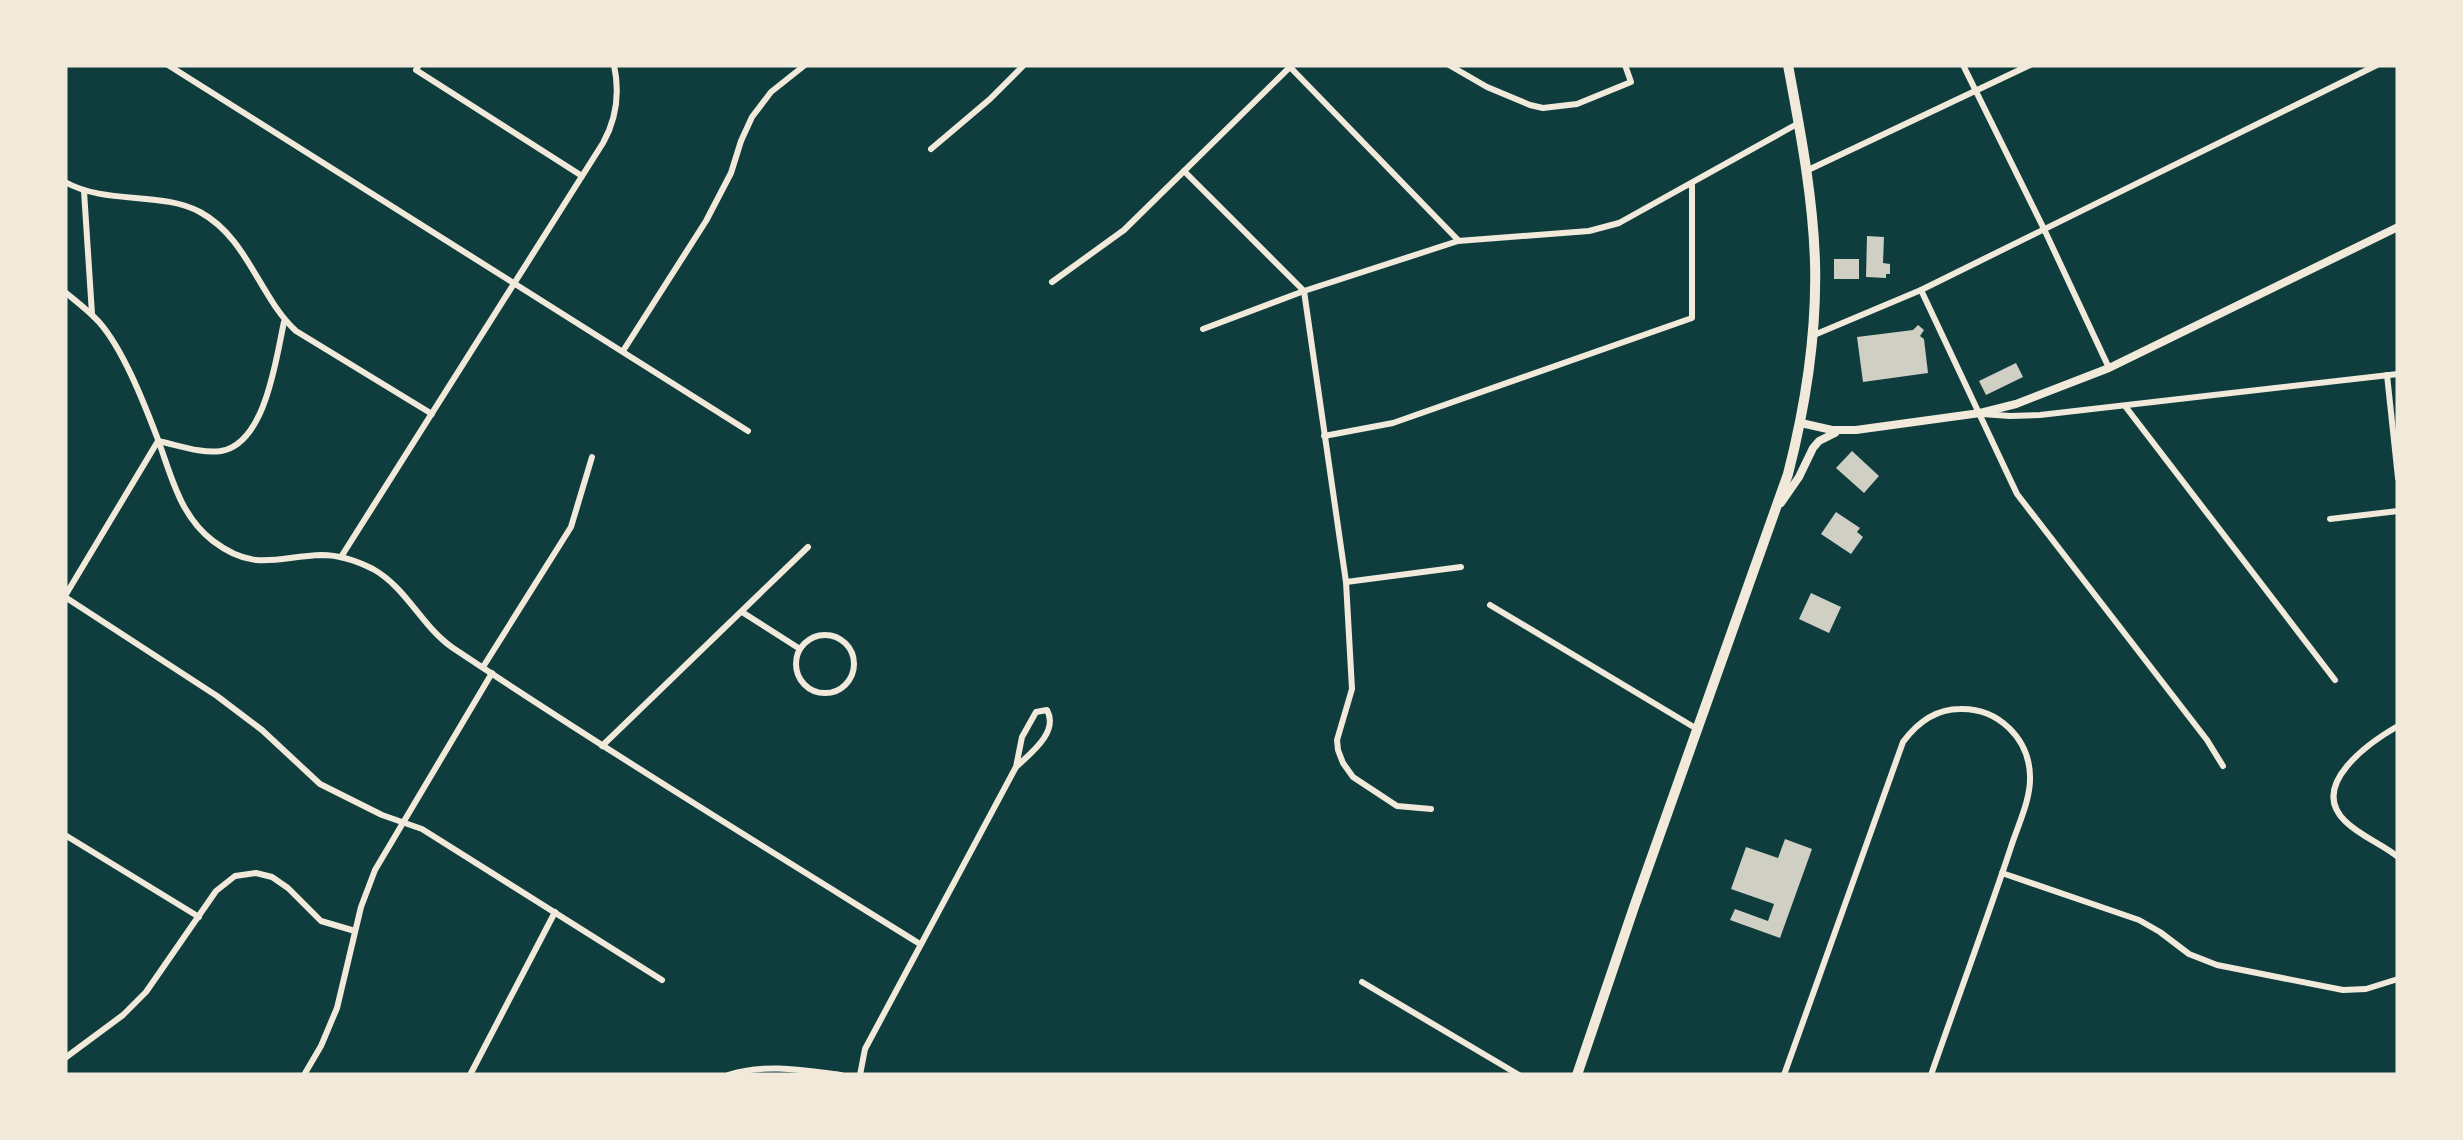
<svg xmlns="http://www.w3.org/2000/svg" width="2463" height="1140" font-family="Jost,sans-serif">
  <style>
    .building { fill: #cfcfc3 }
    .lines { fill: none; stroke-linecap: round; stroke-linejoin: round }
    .minor { stroke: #f1e9da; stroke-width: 6 }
    .tertiary { stroke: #f1e9da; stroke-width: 8 }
    .primary { stroke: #f1e9da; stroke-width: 10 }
  </style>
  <rect width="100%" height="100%" fill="#0f3d3e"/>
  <g class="building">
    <path d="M1867,236L1884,237L1883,263L1890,264V274H1886V278L1866,277Z"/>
    <rect x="1834" y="259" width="25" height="20"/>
    <path d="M1918,325L1924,330L1920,336L1924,339L1928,373L1863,382L1857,337L1913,330Z"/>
    <path d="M2016,363L2023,377L1986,395L1979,381Z"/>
    <path d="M1852,451L1879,476L1864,493L1836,468Z"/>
    <path d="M1836,512L1860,528L1857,532L1863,537L1851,554L1821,534Z"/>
    <path d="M1811,593L1841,607L1829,633L1799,619Z"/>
    <path d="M1785,839L1812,849L1780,938L1730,920L1735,909L1768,921L1774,904L1731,889L1746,847L1778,858Z"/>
  </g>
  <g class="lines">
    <g class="minor">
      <path d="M168,65L748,431"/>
      <path d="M419,65L416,70L582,176"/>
      <path d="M1449,65L1487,87L1530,105L1543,108L1577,104L1631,82L1625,65"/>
      <path d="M1963,65L2044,229L2109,368"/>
      <path d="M1289,66L1458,240"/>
      <path d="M931,149L990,99L1024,65"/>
      <path d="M1184,171L1304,291L1346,582L1352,689L1337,740L1338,750L1343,763L1353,777L1397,806L1431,809"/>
      <path d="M1806,171L2030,65"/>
      <path d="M65,182C106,205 162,191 200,212C248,238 259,297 296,331L432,414"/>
      <path d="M84,191L92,314"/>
      <path d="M1052,282L1124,230L1292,65"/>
      <path d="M1921,290L2017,494L2207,740L2223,766"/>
      <path d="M65,292C77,302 89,311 99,322C123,349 144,403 157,437C171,474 179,515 213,541C255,573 278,556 322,555C340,555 357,561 373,569C407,588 422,627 453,648C606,750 764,847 920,944"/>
      <path d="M1203,329L1304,291L1458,241L1589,231L1619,223L1797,124"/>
      <path d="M1814,335L1921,290L2377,65"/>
      <path d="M623,351L706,221L731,173L741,141L752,117L771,92L805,65"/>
      <path d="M2387,375L2398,478"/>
      <path d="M2125,406L2335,680"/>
      <path d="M1982,414L2010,416L2040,415L2398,374"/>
      <path d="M1324,436L1393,423L1692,318V185"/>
      <path d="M2330,519L2398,511"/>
      <path d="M341,557L603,143C617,118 620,93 614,65"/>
      <path d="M1346,582L1461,567"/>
      <path d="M65,596L158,441C178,445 201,454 221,451C266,443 276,358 284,322"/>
      <path d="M65,597L217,696L262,730L320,784L382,815L422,829L662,980"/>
      <path d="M1490,605L1697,729"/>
      <path d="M742,612L800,649"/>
      <circle cx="825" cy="664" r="29"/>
      <path d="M483,667L571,527L592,457"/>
      <path d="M2398,726C2370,742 2308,785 2345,821C2360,836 2382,844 2398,857"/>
      <path d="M602,746L808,547"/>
      <path d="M65,835L199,917"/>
      <path d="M2002,873L2139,920L2160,932L2189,954L2217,965L2343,990L2366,989L2398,979"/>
      <path d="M1362,982L1519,1075"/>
      <path d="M65,1058L123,1015L146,992L216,891L235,876L256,873L272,877L288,888L321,921L355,931"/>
      <path d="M304,1075L321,1046L337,1008L361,907L375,870L492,673"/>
      <path d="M470,1075L555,912"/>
      <path d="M728,1075C765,1063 803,1070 841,1075"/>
      <path d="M860,1075L865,1049L1016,767L1022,737L1036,712L1047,710C1059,732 1031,753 1016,767"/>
      <path d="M1784,1075L1903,742C1917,723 1935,709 1960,709C1998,708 2029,738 2030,776C2031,800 2017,827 2010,850C1985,925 1957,1000 1931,1075"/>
    </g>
    <g class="tertiary">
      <path d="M1801,423L1832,430H1856L1980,413L2016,404L2109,368L2398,227"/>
      <path d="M1781,503L1799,477L1813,448L1819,441L1835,433"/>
    </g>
    <path class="primary" d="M1577,1075L1634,907L1788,474C1806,404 1817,335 1815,262C1813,196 1800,130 1788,65"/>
  </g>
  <rect width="2463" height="1140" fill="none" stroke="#f1e9da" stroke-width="135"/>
</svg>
